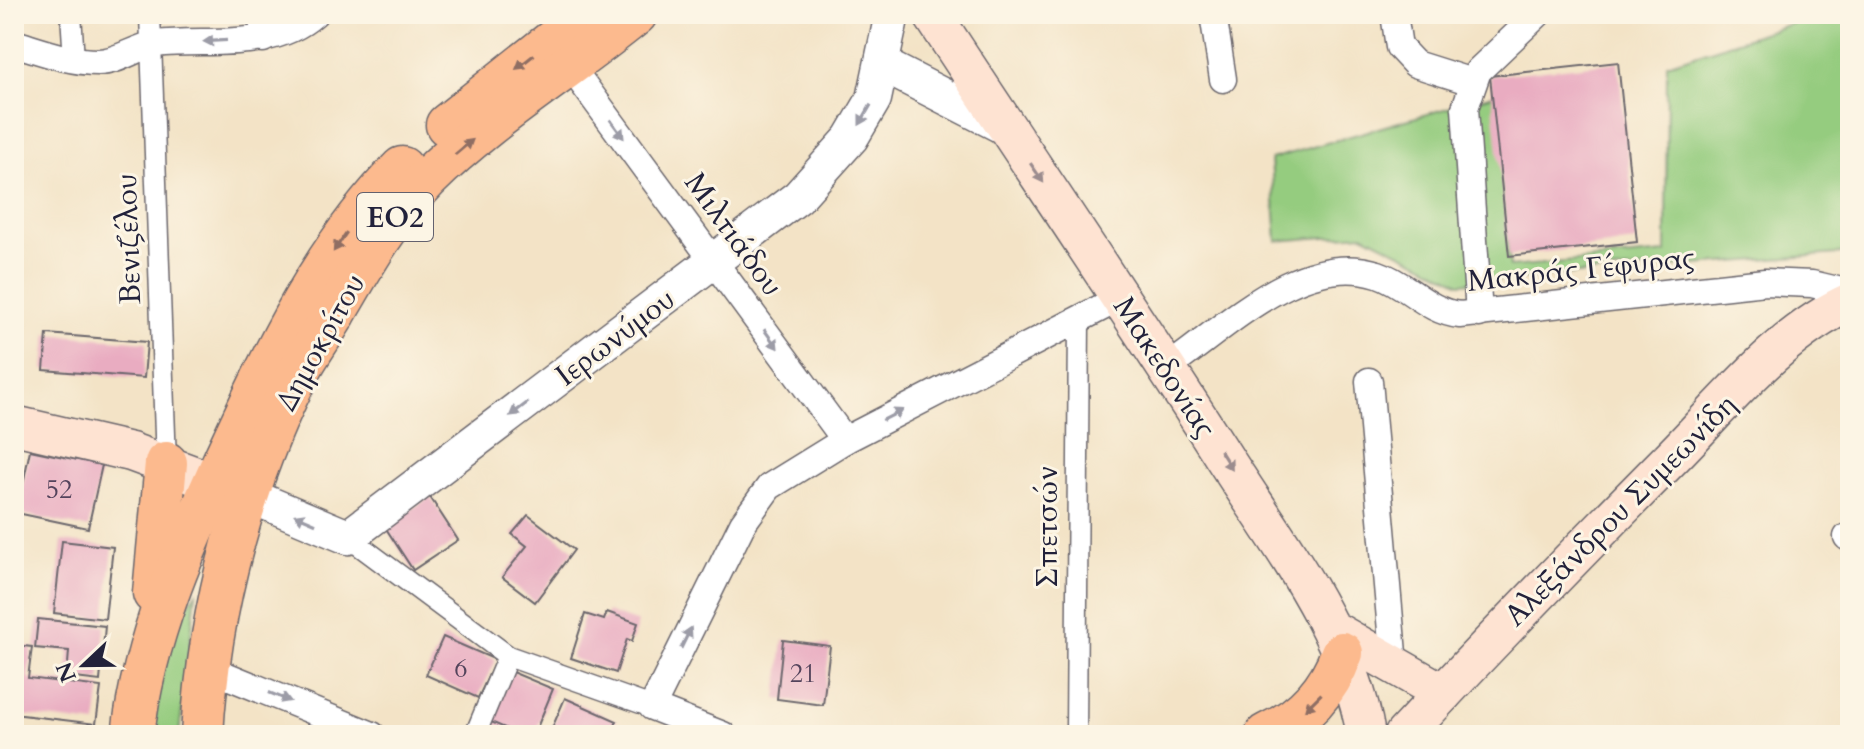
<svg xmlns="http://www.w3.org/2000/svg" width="1864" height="749" font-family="Cardo,serif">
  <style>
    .green { fill: #95cc7f; stroke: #5c775d; stroke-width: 2 }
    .building { fill: #e9acc1 }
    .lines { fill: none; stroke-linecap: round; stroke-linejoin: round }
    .pedestrian-casing { stroke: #6b666c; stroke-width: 23 }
    .minor-casing { stroke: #6b666c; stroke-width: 29 }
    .tertiary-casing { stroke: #6b666c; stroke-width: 37 }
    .secondary-casing { stroke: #6b666c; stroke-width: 41 }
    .primary-casing { stroke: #6b666c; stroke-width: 45 }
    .pedestrian { stroke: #fff; stroke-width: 20 }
    .minor { stroke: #fff; stroke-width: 26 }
    .tertiary { stroke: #fff; stroke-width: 34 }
    .secondary { stroke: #fee3d2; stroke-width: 38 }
    .primary { stroke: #fcba8e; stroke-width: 42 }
    .oneway { fill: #9c9ca7 }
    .oneway2 { fill: #8f6e64 }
    .oneway3 { fill: #9b8c8e }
    .labels { text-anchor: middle; stroke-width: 6; stroke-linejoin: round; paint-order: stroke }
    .number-label { font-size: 26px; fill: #54445c }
    .shield { fill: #fcf5e5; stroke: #63616e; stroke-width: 2 }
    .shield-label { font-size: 28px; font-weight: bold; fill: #22223b }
    .street-label { font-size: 30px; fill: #22223b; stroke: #fcf5e5 }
  </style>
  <rect width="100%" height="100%" fill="#fcf5e5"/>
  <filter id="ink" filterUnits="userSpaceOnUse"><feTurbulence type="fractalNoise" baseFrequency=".0125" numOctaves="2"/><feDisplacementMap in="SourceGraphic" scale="16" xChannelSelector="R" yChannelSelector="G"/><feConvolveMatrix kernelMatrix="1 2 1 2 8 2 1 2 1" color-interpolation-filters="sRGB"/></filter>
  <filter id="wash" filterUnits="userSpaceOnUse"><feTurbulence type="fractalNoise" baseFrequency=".006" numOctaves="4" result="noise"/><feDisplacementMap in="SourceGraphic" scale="32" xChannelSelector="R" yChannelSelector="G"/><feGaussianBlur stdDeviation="1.8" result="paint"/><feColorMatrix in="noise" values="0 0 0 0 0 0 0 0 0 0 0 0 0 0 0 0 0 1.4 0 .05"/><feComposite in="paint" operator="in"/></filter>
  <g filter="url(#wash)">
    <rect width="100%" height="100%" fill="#f3e3c6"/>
    <g class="green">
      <path d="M1821,14H1850V253L1460,283L1363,234L1277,241L1271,159L1496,94L1510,267L1666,253L1667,64Z"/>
      <path d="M196,593L179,735H154C156,691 169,629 196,593Z"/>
    </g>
    <g id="blocks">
      <g class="building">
        <path d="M1618,62L1637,242L1509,256L1490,76Z"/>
        <path d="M47,334L147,342L144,378L44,370Z"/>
        <path d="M30,450L102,465L88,528L17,513Z"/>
        <path d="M430,497L458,540L413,570L385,527Z"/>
        <path d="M528,515L574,550L535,602L502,577L527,546L512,534Z"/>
        <path d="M62,541L113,547L105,619L54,613Z"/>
        <path d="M607,612L638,623L632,641L627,639L616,673L571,658L585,614L604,620Z"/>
        <path d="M38,619L105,626L100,681L67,677L69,651L35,648Z"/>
        <path d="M443,637L496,660L478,698L426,675Z"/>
        <path d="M783,640L830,646L823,705L777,699Z"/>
        <path d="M14,645L32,647L28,678L101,687L96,724L14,714Z"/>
        <path d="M512,672L553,689L534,735H521L491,722Z"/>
        <path d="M565,698L617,721L611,735H549Z"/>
        <path d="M620,728L636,735H617Z"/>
      </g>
    </g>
  </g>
  <g filter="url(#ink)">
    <use href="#blocks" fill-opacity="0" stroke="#6b666c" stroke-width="2"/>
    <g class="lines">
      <defs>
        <g id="pedestrian">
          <path d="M71,14L74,60"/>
          <path d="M150,14L166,463"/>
          <path d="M348,537L508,656L652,707"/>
          <path d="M475,735L508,656"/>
          <path d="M1076,735L1079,319"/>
        </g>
        <g id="minor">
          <path d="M263,14V39"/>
          <path d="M1213,14L1223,79"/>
          <path d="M1394,14L1399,47L1415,64L1472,82"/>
          <path d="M14,43C41,51 69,62 98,62C119,62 135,47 156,44C209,38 271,52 314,14"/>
          <path d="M570,66L845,440"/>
          <path d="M1479,314L1465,108L1478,71L1538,14"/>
          <path d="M1167,368C1227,326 1302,250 1378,274C1408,284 1426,311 1460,315L1765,282L1812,284L1850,293"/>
          <path d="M1369,381L1394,665"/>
          <path d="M1847,537L1850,536"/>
          <path d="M208,668L372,735"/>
          <path d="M723,735L652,707L743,523L769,487L845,440L1120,298"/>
        </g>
        <g id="tertiary">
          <path d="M883,65L1008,129"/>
          <path d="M248,495L348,537L798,197L851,138L874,99L892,14"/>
        </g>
        <g id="secondary">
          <path d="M932,14C1029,162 1128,307 1223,456C1279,544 1348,630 1366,735"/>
          <path d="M14,425L131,452L242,493"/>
          <path d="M1331,629L1443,693"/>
          <path d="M1404,735C1493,639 1584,546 1676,453C1728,400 1781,333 1850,302"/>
        </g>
        <g id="primary">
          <path d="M447,125L587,14"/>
          <path d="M154,593L166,463"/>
          <path d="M133,735C144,638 185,546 225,458C273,355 321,250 402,168"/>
          <path d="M202,735C209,608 244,476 303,364C313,347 325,330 335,313C362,266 389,218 427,179C489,117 568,70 636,14"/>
          <path d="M1266,735C1303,718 1329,690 1342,653"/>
        </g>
      </defs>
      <use href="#pedestrian" class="pedestrian-casing"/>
      <use href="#minor" class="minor-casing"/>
      <use href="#tertiary" class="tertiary-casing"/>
      <use href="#secondary" class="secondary-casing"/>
      <use href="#primary" class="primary-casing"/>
      <use href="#pedestrian" class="pedestrian"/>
      <use href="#minor" class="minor"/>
      <use href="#tertiary" class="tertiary"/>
      <use href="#secondary" class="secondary"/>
      <use href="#primary" class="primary"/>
    </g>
    <defs><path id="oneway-solid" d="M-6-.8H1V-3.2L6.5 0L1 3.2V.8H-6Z" transform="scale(2)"/></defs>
    <g class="oneway">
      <use href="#oneway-solid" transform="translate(215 41) rotate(177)"/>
      <use href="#oneway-solid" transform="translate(865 115) rotate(120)"/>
      <use href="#oneway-solid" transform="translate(617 129) rotate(54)"/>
      <use href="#oneway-solid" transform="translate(771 339) rotate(54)"/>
      <use href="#oneway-solid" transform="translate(519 409) rotate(143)"/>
      <use href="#oneway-solid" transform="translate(893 415) rotate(-27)"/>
      <use href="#oneway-solid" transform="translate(305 519) rotate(-157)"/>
      <use href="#oneway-solid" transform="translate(686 638) rotate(-64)"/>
      <use href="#oneway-solid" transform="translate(280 697) rotate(22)"/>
    </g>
    <g class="oneway2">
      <use href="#oneway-solid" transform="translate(525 62) rotate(142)"/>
      <use href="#oneway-solid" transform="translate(464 147) rotate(-40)"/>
      <use href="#oneway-solid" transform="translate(340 242) rotate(124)"/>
      <use href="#oneway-solid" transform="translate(1313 702) rotate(135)"/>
    </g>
    <g class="oneway3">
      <use href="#oneway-solid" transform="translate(1037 173) rotate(56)"/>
      <use href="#oneway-solid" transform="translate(1226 460) rotate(58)"/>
    </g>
  </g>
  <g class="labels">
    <g class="number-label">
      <text x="59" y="498">52</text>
      <text x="461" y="677">6</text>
      <text x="803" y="682">21</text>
    </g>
    <rect class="shield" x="357" y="193" width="76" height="48" rx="6"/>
    <g class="shield-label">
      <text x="395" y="227">ΕΟ2</text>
    </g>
    <g class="street-label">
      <text transform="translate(734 234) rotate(54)" y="10">Μιλτιάδου</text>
      <text transform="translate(128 239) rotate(-92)" y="10">Βενιζέλου</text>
      <text transform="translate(1581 269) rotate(-6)" y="10">Μακράς Γέφυρας</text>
      <text transform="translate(615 337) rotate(-37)" y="10">Ιερωνύμου</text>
      <text transform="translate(320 342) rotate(-61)" y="10">Δημοκρίτου</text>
      <text transform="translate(1165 367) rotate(57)" y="10">Μακεδονίας</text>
      <text transform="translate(1620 510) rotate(-45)" y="10">Αλεξάνδρου Συμεωνίδη</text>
      <text transform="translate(1047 527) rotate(-90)" y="10">Σπετσών</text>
    </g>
  </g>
  <rect width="1864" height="749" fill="none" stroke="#fcf5e5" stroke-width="48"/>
  <g transform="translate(84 665) rotate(248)" stroke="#fcf5e5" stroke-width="6" paint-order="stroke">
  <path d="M0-6L14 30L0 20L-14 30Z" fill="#22223b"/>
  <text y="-12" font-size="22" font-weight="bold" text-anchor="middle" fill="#22223b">N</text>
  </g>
</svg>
